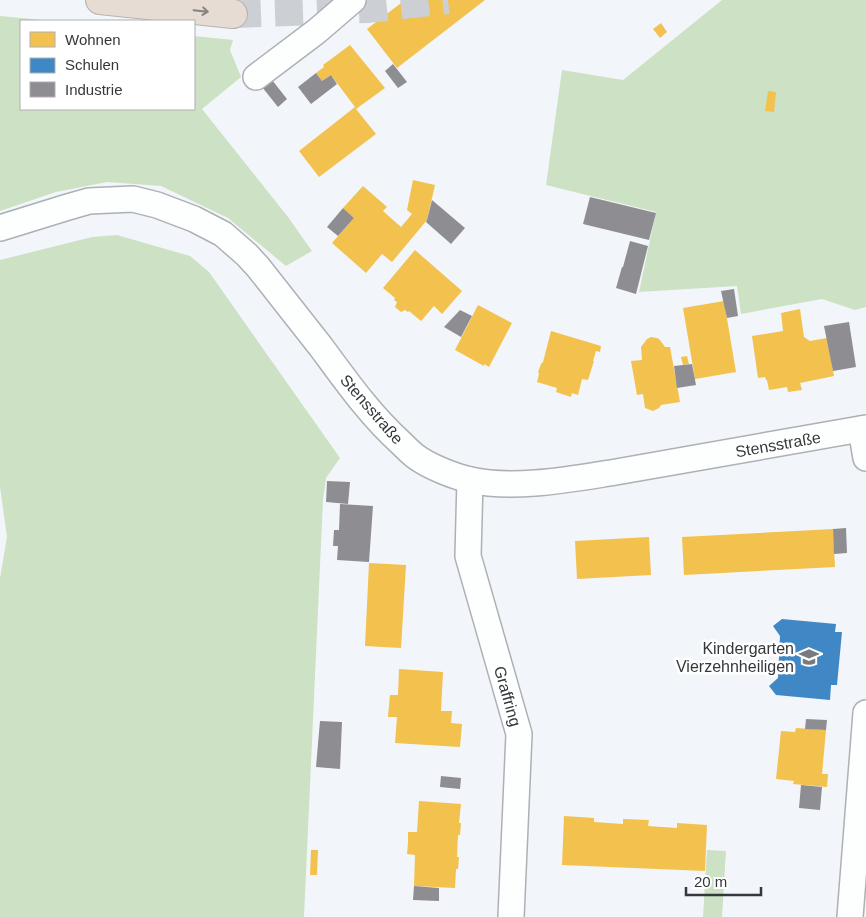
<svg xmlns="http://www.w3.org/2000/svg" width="866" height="917" font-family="Helvetica,sans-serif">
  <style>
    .green { fill: #cde1c4 }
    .homes { fill: #f2c14e }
    .schools { fill: #3f88c5 }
    .industry { fill: #8d8d92 }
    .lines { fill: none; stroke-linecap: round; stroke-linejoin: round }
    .highway-tunnel { stroke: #ccd0d4; stroke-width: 28; stroke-dasharray: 28 14; stroke-linecap: butt }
    .minor-casing { stroke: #adb0b4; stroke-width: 28 }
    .highway-casing { stroke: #bbb2aa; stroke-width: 30 }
    .minor { stroke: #fdfefe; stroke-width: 25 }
    .highway { stroke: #e7dcd4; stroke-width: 28 }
    .oneway { stroke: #858280 }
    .labels { text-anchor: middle; stroke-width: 5; stroke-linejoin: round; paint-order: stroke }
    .street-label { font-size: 16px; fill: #35383b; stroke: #fff }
    .poi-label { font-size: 16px; fill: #35383b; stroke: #fff; text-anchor: end }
  </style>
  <rect width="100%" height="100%" fill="#f2f6fa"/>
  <g class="green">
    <path d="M722,0H866V307L855,310L822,299L741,314L737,286L639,292L656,212L546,185L562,70L623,80Z"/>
    <path d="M0,16L53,21H21V109H194V36L233,40L230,50L241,77L202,109L288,217L312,251L286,266L228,218L161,186L107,182L56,192L0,211Z"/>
    <path d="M117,235L190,256L209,272L340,458L326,478L323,500L304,917H0V578L7,537L0,487V260L92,237Z"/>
    <path d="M707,850L726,851L722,917H703Z"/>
  </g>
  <g class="homes">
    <path d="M405,0H485L397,68L367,29Z"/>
    <path d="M661,23L667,32L660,38L653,29Z"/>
    <path d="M350,45L385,88L356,109L376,134L319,177L299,151L355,107L331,75L322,81L316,73L324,67L323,65Z"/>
    <path d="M768,91L776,92L774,112L765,111Z"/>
    <path d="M413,180L435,185L427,220L392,262L382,254L366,273L332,243L354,218L343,208L363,186L387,207L383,211L401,227L412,214L407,210Z"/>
    <path d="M415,250L462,291L442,314L434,306L421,321L409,311L408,312L405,310L401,312L395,307L397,302L394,300L395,298L383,288Z"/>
    <path d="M724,301L736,372L695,379L683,308Z"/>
    <path d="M478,305L512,323L489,367L484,364V366L455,350Z"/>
    <path d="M800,309L804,337L810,341L827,338L834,376L800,383L802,390L788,392L787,387L769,390L767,380H766L765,377L758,378L752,336L783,331L781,313Z"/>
    <path d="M551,331L601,346L600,352L596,351L593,361H594L588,380L582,379L578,395L572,393L571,397L556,392L557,388L537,382L539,374L538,372L541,364L543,362Z"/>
    <path d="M651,337L657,338L660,340L665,347H670L680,402L661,405L659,408L653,411L645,408L643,394L637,395L631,361L642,360L641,347L647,339Z"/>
    <path d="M687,356L689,364L683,365L681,357Z"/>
    <path d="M833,529L835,567L684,575L682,537Z"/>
    <path d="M649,537L651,575L577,579L575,541Z"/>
    <path d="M369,563L406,565L401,648L365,646Z"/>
    <path d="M399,669L443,672L441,711H452L451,723L462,724L460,747L395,743L397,717H388V716L390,695H398Z"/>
    <path d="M796,728L826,730L822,774H828L827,787L793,784L794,781L776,779L781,731L795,732Z"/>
    <path d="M419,801L461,804L459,823H461L460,835H458L457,857H459L458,869H456L455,888L414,886L415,855L407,854L408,843V832H417Z"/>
    <path d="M564,816L594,818V822L623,824V819L649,820L648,826L677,828V823L707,825L705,871L562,865Z"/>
    <path d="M311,850H318L317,875H310Z"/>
  </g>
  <path class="schools" d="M782,619L836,624L835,632H842L837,685H831L830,700L776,695L769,686L778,678L780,636L773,626Z"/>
  <g class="industry">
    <path d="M393,64L407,82L398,88L385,71Z"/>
    <path d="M316,73L322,81L331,75L337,84L311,104L298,87Z"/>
    <path d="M272,80L287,99L278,107L262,87Z"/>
    <path d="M590,197L656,213L649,240L583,224Z"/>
    <path d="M432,200L465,228L451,244L426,222L427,220Z"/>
    <path d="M343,208L354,218L338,236L327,227Z"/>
    <path d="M630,241L648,246L636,294L616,288L622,267H623Z"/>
    <path d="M734,289L738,316L727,318L721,291Z"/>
    <path d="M460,310L472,316L461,337L444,327Z"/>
    <path d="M849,322L856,367L833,371L824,326Z"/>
    <path d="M692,364L696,385L677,388L674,366Z"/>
    <path d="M327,481L350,482L348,504L326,502Z"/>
    <path d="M340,504L373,506L369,562L337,560L338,546H333L334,530H339Z"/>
    <path d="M846,528L847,553L834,554L833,529Z"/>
    <path d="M806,719L827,720L826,730L805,729Z"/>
    <path d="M320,721L342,722L340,769L316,767Z"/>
    <path d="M441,776L461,778L460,789L440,787Z"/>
    <path d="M801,785L822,787L820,810L799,808Z"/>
    <path d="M414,886L439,888V901L413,900Z"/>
  </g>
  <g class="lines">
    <path class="highway-tunnel" d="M233,14L367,9L448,0"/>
    <defs>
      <g id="minor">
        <path d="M256,77L317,31L353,0"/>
        <path d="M0,228L68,207L89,201L133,199L157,205L194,219L223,234L247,255L258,267C279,294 300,320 321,347C346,381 370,415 401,443C405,447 410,452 415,456C428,466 453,476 470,480C515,490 571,479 616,472L866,428"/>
        <path d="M861,429L866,458"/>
        <path d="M470,480L468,556L519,734L511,917"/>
        <path d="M850,917L866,713"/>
      </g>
      <path id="highway" d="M100,0L233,14"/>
    </defs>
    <use href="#minor" class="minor-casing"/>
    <use href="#highway" class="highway-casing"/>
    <use href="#minor" class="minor"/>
    <use href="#highway" class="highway"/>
  </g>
  <defs><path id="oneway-shaft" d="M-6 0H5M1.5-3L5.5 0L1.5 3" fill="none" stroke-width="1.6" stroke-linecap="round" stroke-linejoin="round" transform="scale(1.25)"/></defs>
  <use class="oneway" href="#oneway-shaft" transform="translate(201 11) rotate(6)"/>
  <defs>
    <symbol id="school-bare" viewBox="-9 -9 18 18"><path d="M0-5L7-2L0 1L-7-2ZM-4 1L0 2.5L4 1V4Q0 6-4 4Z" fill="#777a7e" stroke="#fff" stroke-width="2.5" paint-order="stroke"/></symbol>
  </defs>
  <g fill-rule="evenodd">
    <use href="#school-bare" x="795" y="643" width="28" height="28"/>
  </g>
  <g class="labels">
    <g class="street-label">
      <text transform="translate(372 409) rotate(49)" y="6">Stensstraße</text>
      <text transform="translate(778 444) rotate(-10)" y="6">Stensstraße</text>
      <text transform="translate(508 696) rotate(74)" y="6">Graffring</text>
    </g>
    <g class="poi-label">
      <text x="794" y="654">Kindergarten<tspan x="794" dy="18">Vierzehnheiligen</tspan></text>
    </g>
  </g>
  <rect x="20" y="20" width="175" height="90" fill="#ffffff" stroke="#aeafb1"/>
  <rect x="30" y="32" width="25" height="15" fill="#f2c14e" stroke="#aeafb1"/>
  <text x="65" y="45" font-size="15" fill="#35383b">Wohnen</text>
  <rect x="30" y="58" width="25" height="15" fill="#3f88c5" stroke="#aeafb1"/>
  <text x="65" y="70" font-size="15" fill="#35383b">Schulen</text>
  <rect x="30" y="82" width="25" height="15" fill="#8d8d92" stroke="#aeafb1"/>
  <text x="65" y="95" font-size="15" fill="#35383b">Industrie</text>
  <path d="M686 887v8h75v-8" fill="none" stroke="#35383b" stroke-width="2.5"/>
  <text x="694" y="887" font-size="15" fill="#35383b" stroke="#ffffff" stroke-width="4" paint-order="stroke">20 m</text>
</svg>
